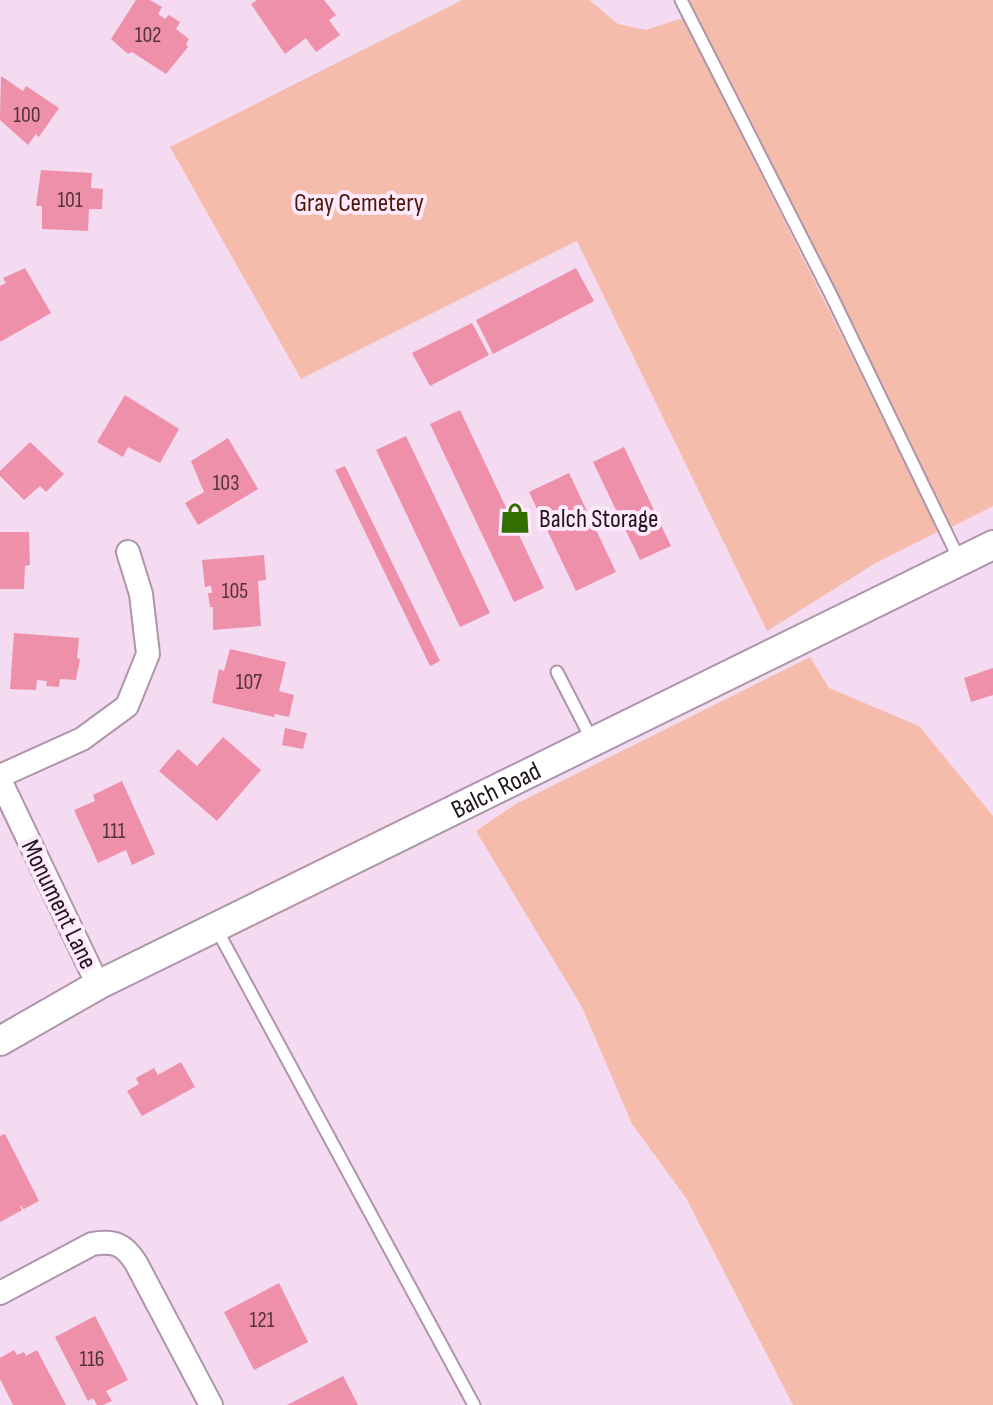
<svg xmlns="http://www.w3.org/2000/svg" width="993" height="1405" font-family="'Sofia Sans Condensed',sans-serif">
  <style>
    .green { fill: #f5bbab }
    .building { fill: #ee90aa }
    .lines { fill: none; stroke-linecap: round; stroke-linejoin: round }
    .service-casing { stroke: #ad95aa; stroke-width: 15 }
    .minor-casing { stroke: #ad95aa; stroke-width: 26 }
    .tertiary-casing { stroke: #ad95aa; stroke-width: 32 }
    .service { stroke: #fff; stroke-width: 11 }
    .minor { stroke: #fff; stroke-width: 22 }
    .tertiary { stroke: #fff; stroke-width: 28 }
    .labels { text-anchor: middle; stroke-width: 8; stroke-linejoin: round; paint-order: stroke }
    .number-label { font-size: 22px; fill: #513340 }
    .park-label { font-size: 26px; fill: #4f1707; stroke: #ffeafd }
    .poi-label { font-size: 26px; fill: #1d141d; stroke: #ffeafd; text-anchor: start }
    .street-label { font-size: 26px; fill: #1d141d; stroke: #ffeafd }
  </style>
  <rect width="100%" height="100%" fill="#f5dbf2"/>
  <g class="green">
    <path d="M462,0H589L618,24L646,30L683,18L939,531L874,564L767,631L577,241L301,379L170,147Z"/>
    <path d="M688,0H993V506L951,527Z"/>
    <path d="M810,657L829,688L919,726L993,816V1405H793L686,1198L632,1124L582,1007L476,831L516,804Z"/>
  </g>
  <g class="building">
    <path d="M136,0H150L162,7L158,14L165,19L169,15L180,22L176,29L189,39L186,44L188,47L166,74L132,52L128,54L111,39Z"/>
    <path d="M257,0H324L336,15L329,20L340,35L316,52L306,38L285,54L251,4Z"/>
    <path d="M1,76L23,91L26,86L59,108L39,137L36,134L28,145L0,120Z"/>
    <path d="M41,170L92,173L91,188L103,189L102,209H89L88,231L42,229V206H36Z"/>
    <path d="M25,268L51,313L0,342V286L6,283L3,278Z"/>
    <path d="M576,268L594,301L493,354L476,320Z"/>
    <path d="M472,323L489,355L430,386L412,353Z"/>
    <path d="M125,395L179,429L160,463L128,447L123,457L97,442Z"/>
    <path d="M460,410L544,588L514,602L430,424Z"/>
    <path d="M406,436L490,613L460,627L376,450Z"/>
    <path d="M228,438L258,489L198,525L185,503L204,492L191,461Z"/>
    <path d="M30,442L64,474L46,492L40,486L24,500L0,476V471Z"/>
    <path d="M624,447L671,546L640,560L593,462Z"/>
    <path d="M345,466L440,661L430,666L335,470Z"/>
    <path d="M569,473L616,572L576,591L529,492Z"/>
    <path d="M0,532H29L30,565L25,566L24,589H0Z"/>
    <path d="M264,555L266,580L258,581L261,626L213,630V607H210L208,593H212L211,586L205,587L202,560Z"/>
    <path d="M14,633L79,638L77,658L80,659L76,680L60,679L59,687L46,686L47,681L37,680L36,690L10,689Z"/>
    <path d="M230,649L286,662L279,691L294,695L289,717L275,714L274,717L212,703L219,669L224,671Z"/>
    <path d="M993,668V695L971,702L964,678Z"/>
    <path d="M285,728L307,733L303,749L282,745Z"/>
    <path d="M223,737L261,770L217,821L159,771L178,749L197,766Z"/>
    <path d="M122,781L155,854L132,865L126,850L98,863L74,810L95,801L93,795Z"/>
    <path d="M181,1062L195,1087L142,1116L127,1091L139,1084L136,1078L154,1068L158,1075Z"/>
    <path d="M5,1134L39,1201L24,1209L19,1205L22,1210L0,1222V1136Z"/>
    <path d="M279,1283L308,1342L254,1370L224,1312Z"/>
    <path d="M95,1316L128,1380L106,1391L112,1401L103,1405H97L93,1398L88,1401L55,1337Z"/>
    <path d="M14,1350L17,1355L24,1352L26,1356L37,1350L66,1405H13L0,1379V1358Z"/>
    <path d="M343,1376L358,1405H287Z"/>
  </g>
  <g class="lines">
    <defs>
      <g id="service">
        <path d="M681,0L830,293L960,561"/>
        <path d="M557,672L593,742"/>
        <path d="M216,928L474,1405"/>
      </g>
      <g id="minor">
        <path d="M0,776L82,739L127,706L148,654L141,594L128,552"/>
        <path d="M0,780L98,985"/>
        <path d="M0,1293L92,1244C114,1240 124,1244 136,1263L211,1405"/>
      </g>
      <g id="tertiary">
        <path id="s1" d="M0,1041L98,985L993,545"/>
      </g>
    </defs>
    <use href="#service" class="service-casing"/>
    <use href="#minor" class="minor-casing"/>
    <use href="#tertiary" class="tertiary-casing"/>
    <use href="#service" class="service"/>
    <use href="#minor" class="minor"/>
    <use href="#tertiary" class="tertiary"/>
  </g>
  <defs>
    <symbol id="shop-bare" viewBox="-9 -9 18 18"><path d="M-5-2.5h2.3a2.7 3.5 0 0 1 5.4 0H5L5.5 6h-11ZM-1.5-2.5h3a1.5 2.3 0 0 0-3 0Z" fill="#326f00" stroke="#ffeafd" stroke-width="2.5" paint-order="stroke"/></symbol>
  </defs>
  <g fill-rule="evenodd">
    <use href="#shop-bare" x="493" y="496" width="44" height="44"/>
  </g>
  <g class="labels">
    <g class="number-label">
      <text x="148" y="42">102</text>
      <text x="27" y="122">100</text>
      <text x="70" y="207">101</text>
      <text x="226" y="490">103</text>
      <text x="235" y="598">105</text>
      <text x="249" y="689">107</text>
      <text x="114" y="838">111</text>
      <text x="262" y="1327">121</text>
      <text x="92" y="1366">116</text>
    </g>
    <g class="park-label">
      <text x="359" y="211">Gray Cemetery</text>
    </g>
    <g class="poi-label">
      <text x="539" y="527">Balch Storage</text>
    </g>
    <g class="street-label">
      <text dy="9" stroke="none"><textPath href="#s1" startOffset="556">Balch Road</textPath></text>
      <text transform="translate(60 904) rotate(64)" y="9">Monument Lane</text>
    </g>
  </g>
</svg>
